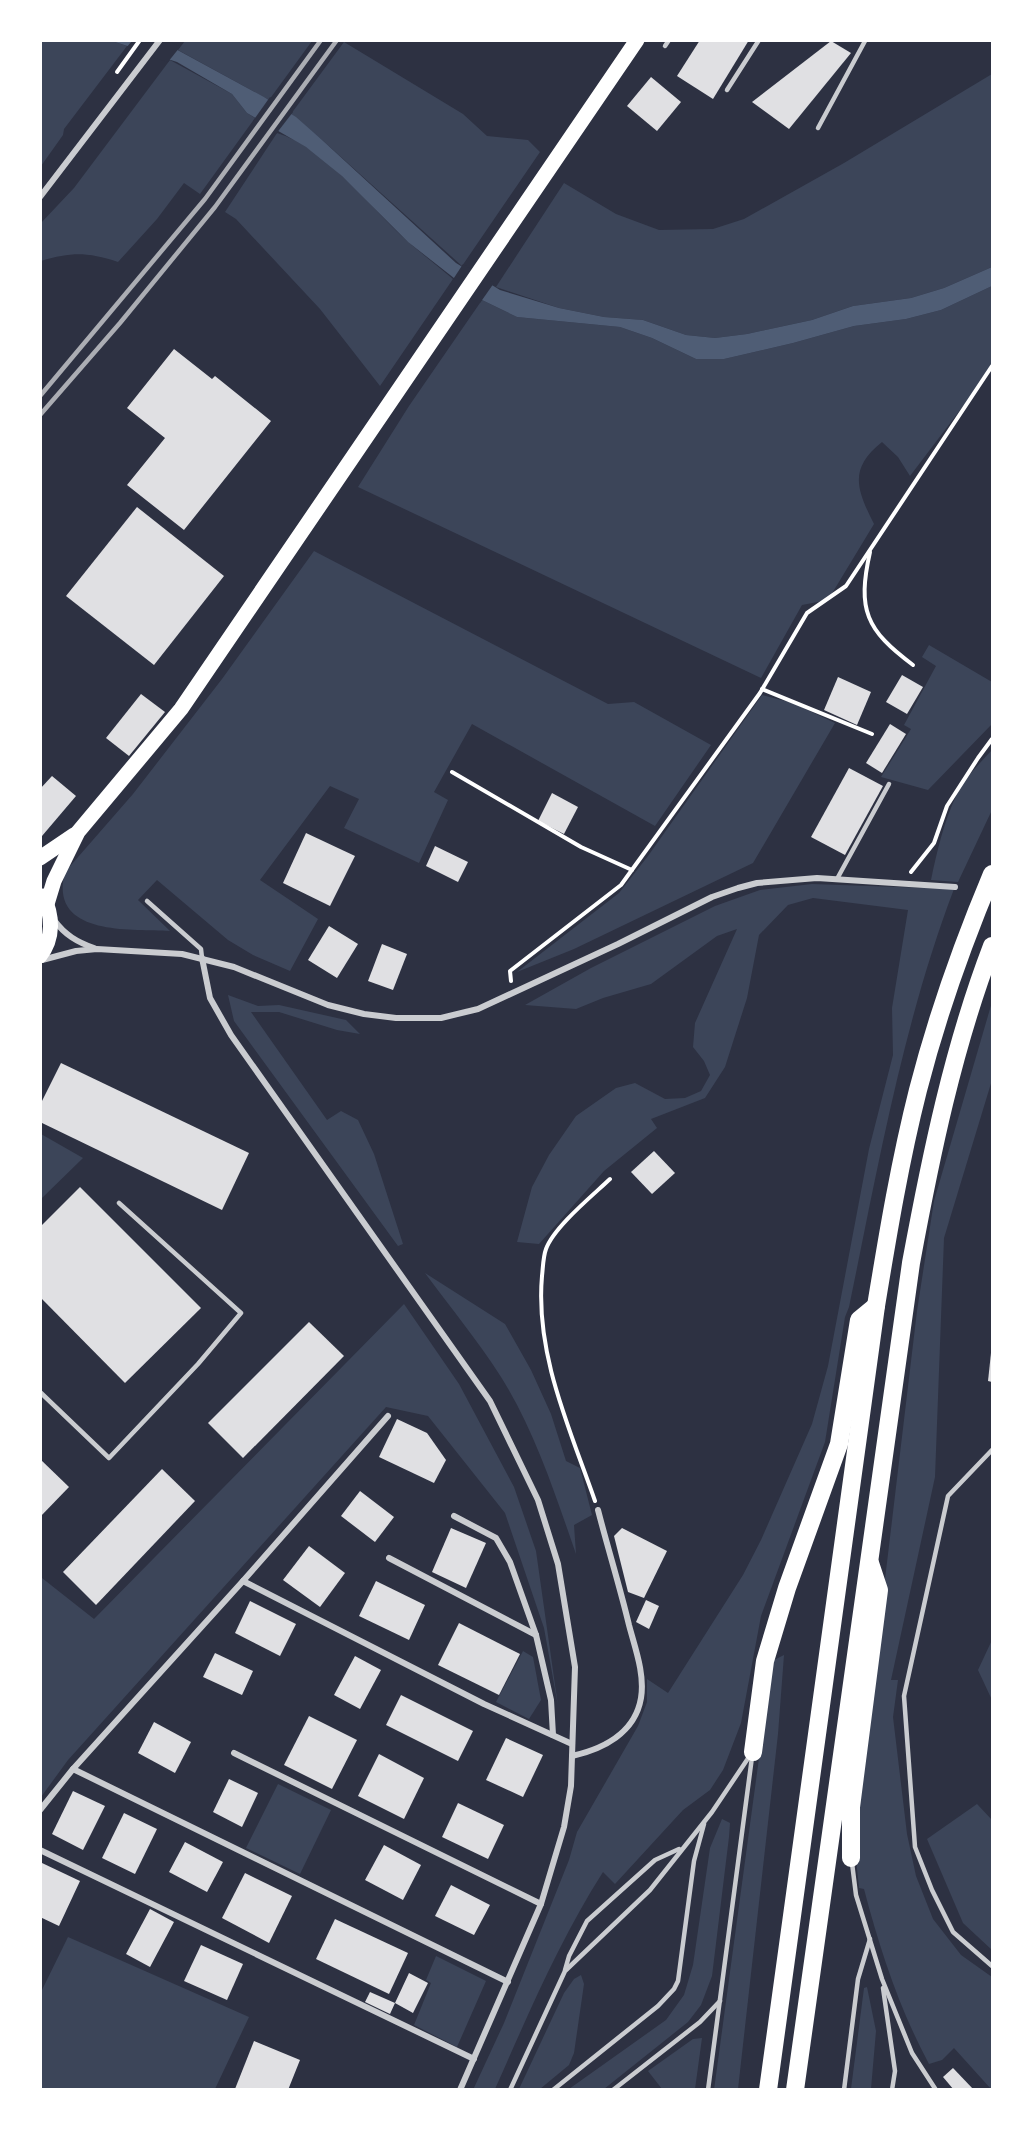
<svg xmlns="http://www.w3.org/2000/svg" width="1033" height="2130" font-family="Inter,sans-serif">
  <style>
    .green { fill: #3c4559 }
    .water { fill: #4f5d75 }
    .pier { fill: #2d3142 }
    .building { fill: #e0e0e3 }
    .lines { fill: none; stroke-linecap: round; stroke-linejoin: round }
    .path { stroke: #fff; stroke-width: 4 }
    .service { stroke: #caccd0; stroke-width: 4.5 }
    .minor { stroke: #caccd0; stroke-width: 6 }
    .primary { stroke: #fff; stroke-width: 15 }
    .motorway { stroke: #fff; stroke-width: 18 }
    .rail { stroke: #abadb3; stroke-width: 4.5 }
  </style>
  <rect width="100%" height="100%" fill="#2d3142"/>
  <g class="green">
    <path d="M41,41H112L127,46L64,129L63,135L41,166Z"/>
    <path d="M185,41H312L269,100L178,50Z"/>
    <path d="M344,42L463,114L487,136L528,140L540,152L462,266L321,139L291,114Z"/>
    <path d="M170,60L232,94L247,113L255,118L200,194L184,183L157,219L118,262C87,252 72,252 41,261V223L74,188Z"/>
    <path d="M992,74V267L944,288L911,298L853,306L812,320L747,334L715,338L686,335L643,320L604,317L559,308L496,287L564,183L616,214L659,230L713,229L744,219L844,163Z"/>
    <path d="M277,133C326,148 370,207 407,241C422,254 438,266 453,279L380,386L320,309L236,219L225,212Z"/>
    <path d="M992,286V368L910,476L898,457L882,442C848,469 857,490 874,524L828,600L802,605L761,678L358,487L409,406L482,300L517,317L620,327L652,338L696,359H724L793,343L854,326L906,319L941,310Z"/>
    <path d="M314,551L608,704L634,702L711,745L655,826L472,724L434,792L448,800L419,863L344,828L359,799L330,786L260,880L318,919L290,971L253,955L228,940L157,880L138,900L170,931C129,929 48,936 65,872L133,794L222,679Z"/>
    <path d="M929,645L992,682V724L928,790L881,777L911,729L904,725L936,666L922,657Z"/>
    <path d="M762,695L793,703L835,723L753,863L574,949L517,972L619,893L648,856Z"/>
    <path d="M992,750V810L958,882L931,880C937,851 944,821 957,794C965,778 980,763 992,750Z"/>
    <path d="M812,884L954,889C903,1023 878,1167 849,1307L845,1317L825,1442L761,1616L741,1723L723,1770L710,1790L683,1810L615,1884L603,1872C559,1941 528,2015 495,2089L473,2090L504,2023L569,1860L577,1832L638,1726L647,1702V1679L668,1693L743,1575L761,1540L812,1424L828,1366L869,1149L893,1055L892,1008L908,910L813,898L788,905L759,935L747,998L725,1067L705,1098L651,1119L657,1128L604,1171L539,1244L517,1242L532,1187L549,1155L576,1116L616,1088L635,1083L665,1099L685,1098L701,1091L710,1075L704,1061L693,1047L695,1023L737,929L717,936L651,984L603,998L576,1009L525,1005L591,968L715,906L760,890Z"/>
    <path d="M228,995L258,1006L279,1005L346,1020L360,1034L337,1030L279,1012H251L327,1120L341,1111L358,1120L374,1154L403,1244L398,1246L234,1021Z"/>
    <path d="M992,1002V1080L944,1238L935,1477L891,1680H898L893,1717L907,1834L916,1876L933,1919L961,1955L992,1977L991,2089L954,2048L942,2060L929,2064C899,2008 880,1950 864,1889L859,1888L854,1839L917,1311L934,1201Z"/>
    <path d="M41,1134L83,1158L41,1199Z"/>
    <path d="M425,1273L505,1324L531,1370L551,1414L566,1461L580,1468L592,1515L574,1525L576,1554C555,1494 535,1431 501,1377C478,1341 450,1307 425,1273Z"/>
    <path d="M404,1304L459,1384L514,1487L536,1551L558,1706L544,1628L505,1513L428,1416L386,1407L68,1760L41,1797V1579L42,1578L94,1619Z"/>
    <path d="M992,1640V1700L978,1670Z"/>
    <path d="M523,1651L533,1657L541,1700L529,1719L496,1702Z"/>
    <path d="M784,1655L778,1734L738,2089L714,2090L770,1677L774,1660Z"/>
    <path d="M278,1784L331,1810L300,1874L246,1848Z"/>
    <path d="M977,1804L992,1820V1950L963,1923L927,1839Z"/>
    <path d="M722,1819L730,1823L729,1837L712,1976L701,2005L688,2022L604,2089H569L666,2020L684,1995L693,1965L710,1848Z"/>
    <path d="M68,1937L249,2017L215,2089H41V1992Z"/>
    <path d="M436,1956L486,1981L457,2047L414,2025L431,1983L426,1980Z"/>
    <path d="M581,1975L584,1984L574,2053L569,2065L540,2089H519L564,1993L574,1979Z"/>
    <path d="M867,1987L876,2031L871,2089H851L864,1988Z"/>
    <path d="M702,2038L695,2089H662L648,2071L693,2039Z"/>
  </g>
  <path class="water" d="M112,41H161L264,97L296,117L321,139L456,263L500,290L559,308L604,317L643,320L686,335L715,338L747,334L812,320L853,306L911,298L944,288L992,267V286L941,310L906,319L854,326L793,343L724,359H696L652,338L620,327L517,317L482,300L408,242L342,176L306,147L247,113L232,94L177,62Z"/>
  <g class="pier">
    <path d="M167,40L180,47L168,62L125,49L132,41Z"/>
    <path d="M270,97L293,112L276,134L253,121Z"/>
    <path d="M463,264L494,283L480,303L452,281Z"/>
  </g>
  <g class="building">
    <path d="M700,40H749L713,99L677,76Z"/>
    <path d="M831,41L851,53L789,129L752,102Z"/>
    <path d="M651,77L681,102L657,131L627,106Z"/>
    <path d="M174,349L212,379L215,376L271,421L184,530L127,485L165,438L127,408Z"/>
    <path d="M137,507L224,576L154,665L66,596Z"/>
    <path d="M902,675L923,687L907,714L886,702Z"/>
    <path d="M838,677L871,692L857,725L824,710Z"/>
    <path d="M141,694L165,712L129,756L106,738Z"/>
    <path d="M890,724L906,734L882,773L866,763Z"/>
    <path d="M849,768L883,786L845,855L811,837Z"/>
    <path d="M52,776L76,796L42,836L40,834V789Z"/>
    <path d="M552,793L578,807L564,834L538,821Z"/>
    <path d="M306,833L355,856L330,906L283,883Z"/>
    <path d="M435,846L468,862L458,882L426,866Z"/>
    <path d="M329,926L358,944L337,978L308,960Z"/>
    <path d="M382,944L407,954L393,990L368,981Z"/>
    <path d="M61,1063L249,1153L222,1210L40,1122V1105Z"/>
    <path d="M654,1151L675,1173L652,1194L631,1172Z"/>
    <path d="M80,1187L201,1308L125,1383L40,1297V1227Z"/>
    <path d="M309,1322L344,1356L243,1458L208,1423Z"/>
    <path d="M991,1353H992V1382L988,1381Z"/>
    <path d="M397,1419L427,1433L446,1460L434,1483L379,1457Z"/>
    <path d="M40,1459L69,1487L40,1517Z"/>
    <path d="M162,1469L195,1501L96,1605L63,1572Z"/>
    <path d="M360,1491L394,1517L375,1542L341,1516Z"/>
    <path d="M451,1528L486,1543L466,1588L432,1572Z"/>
    <path d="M622,1528L667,1551L644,1598L628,1592L614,1536Z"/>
    <path d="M309,1546L345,1573L320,1607L283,1580Z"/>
    <path d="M376,1581L425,1605L409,1640L359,1616Z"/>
    <path d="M646,1600L659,1606L649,1629L636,1622Z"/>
    <path d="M250,1601L296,1624L280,1656L235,1633Z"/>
    <path d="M459,1623L520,1654L499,1695L438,1665Z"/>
    <path d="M215,1653L253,1671L242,1695L203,1677Z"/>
    <path d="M355,1656L381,1670L360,1709L334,1695Z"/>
    <path d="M401,1695L473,1731L458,1761L386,1725Z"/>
    <path d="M309,1716L357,1740L332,1789L284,1765Z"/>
    <path d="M154,1722L191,1742L175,1773L138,1753Z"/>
    <path d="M506,1738L543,1755L523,1797L486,1780Z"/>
    <path d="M379,1754L424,1778L404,1819L358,1796Z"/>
    <path d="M229,1779L258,1793L242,1827L213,1812Z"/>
    <path d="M73,1791L105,1806L83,1850L52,1834Z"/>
    <path d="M458,1803L504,1825L488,1859L442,1837Z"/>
    <path d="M124,1813L157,1829L135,1874L102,1858Z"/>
    <path d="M185,1842L223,1862L207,1892L169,1872Z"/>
    <path d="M384,1845L421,1865L403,1900L365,1880Z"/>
    <path d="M42,1863L80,1881L59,1926L40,1917V1867Z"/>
    <path d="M245,1873L292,1896L269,1943L222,1918Z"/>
    <path d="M451,1885L490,1905L474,1935L435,1916Z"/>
    <path d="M150,1909L174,1922L150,1967L126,1954Z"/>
    <path d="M335,1919L408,1953L389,1994L316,1959Z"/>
    <path d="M201,1945L243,1964L227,2000L184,1981Z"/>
    <path d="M409,1973L428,1983L413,2013L395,2003L390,2014L365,2002L370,1992L395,2003Z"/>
    <path d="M254,2041L300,2060L288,2090L235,2089Z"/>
    <path d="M953,2068L974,2090H954L943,2077Z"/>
  </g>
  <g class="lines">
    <g class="path">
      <path d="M117,72L140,40"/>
      <path d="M870,552C857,610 866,630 913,665"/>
      <path d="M762,689L872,734"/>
      <path d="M452,772L581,847L632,870"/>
      <path d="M911,872L934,843L947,806L978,758L992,739"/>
      <path d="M511,981L510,971L621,885L760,693L807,613L846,586L992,366"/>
      <path d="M595,1501C570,1429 535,1354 542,1276C543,1268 543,1257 546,1249C554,1227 592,1196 610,1179"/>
    </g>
    <g class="service">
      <path d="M665,46L669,40"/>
      <path d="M727,90L759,40"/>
      <path d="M818,128L865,41L863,40"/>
      <path d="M837,879L889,784"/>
      <path d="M147,901L201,949L202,958"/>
      <path d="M40,1392L109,1458L198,1364L241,1313L119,1203"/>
      <path d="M992,1450L948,1496L904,1696L915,1847L932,1890L953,1932L992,1966"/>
      <path d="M852,1863L856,1895L882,1979L912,2053L936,2090"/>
      <path d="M565,1970L569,1956L587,1921L655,1860L679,1849"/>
      <path d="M883,1988L895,2071L892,2090"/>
      <path d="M510,2090L565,1971L650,1890L712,1812L751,1754"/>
      <path d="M553,2090L658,2006L674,1989L678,1981L694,1861L704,1824"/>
      <path d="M613,2090L700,2022L720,2001"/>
      <path d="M708,2090L752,1757"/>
      <path d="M844,2090L858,1979L870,1939"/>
    </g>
    <g class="minor">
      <path d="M40,197L160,40"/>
      <path d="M54,920C65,935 77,942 94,948"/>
      <path d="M202,958L210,998L231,1035L490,1401L538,1500L558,1564L575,1667L571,1786L564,1827L541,1904L460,2090"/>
      <path d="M42,960L76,951L97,949L182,954L234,967L328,1005L364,1014L396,1018H441L478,1009L618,944L712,897L738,888L757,883L817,878L955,887"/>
      <path d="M454,1516L496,1538L510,1562L536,1635L551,1700L553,1735"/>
      <path d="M389,1558L536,1635"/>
      <path d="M243,1581L484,1704L572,1744"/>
      <path d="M234,1753L541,1904"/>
      <path d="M572,1756C603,1749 635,1733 641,1698C645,1674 635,1648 629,1625C620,1587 608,1549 598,1510"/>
      <path d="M73,1769L508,1982"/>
      <path d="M40,1810L73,1769L243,1581L388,1416"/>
      <path d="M40,1850L474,2059"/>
    </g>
    <g class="primary">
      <path d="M40,858L74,835"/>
      <path d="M47,904L54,881L78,832L181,709L637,40"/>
      <path d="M40,956C54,938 53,915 43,896"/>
    </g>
    <g class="motorway">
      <path d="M753,1752L765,1661L787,1588L839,1444L859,1320L876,1306"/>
      <path d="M851,1858V1807L879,1590L870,1563"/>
      <path d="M768,2090L876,1306C888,1233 900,1161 918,1090C937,1016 963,943 992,874"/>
      <path d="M795,2090L911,1263C931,1155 953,1048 992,946"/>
    </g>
    <g class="rail">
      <path d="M40,396L205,199L321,40"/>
      <path d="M40,415L120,323L215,207L337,40"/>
    </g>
  </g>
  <rect width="1033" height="2130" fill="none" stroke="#ffffff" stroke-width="84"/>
</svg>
